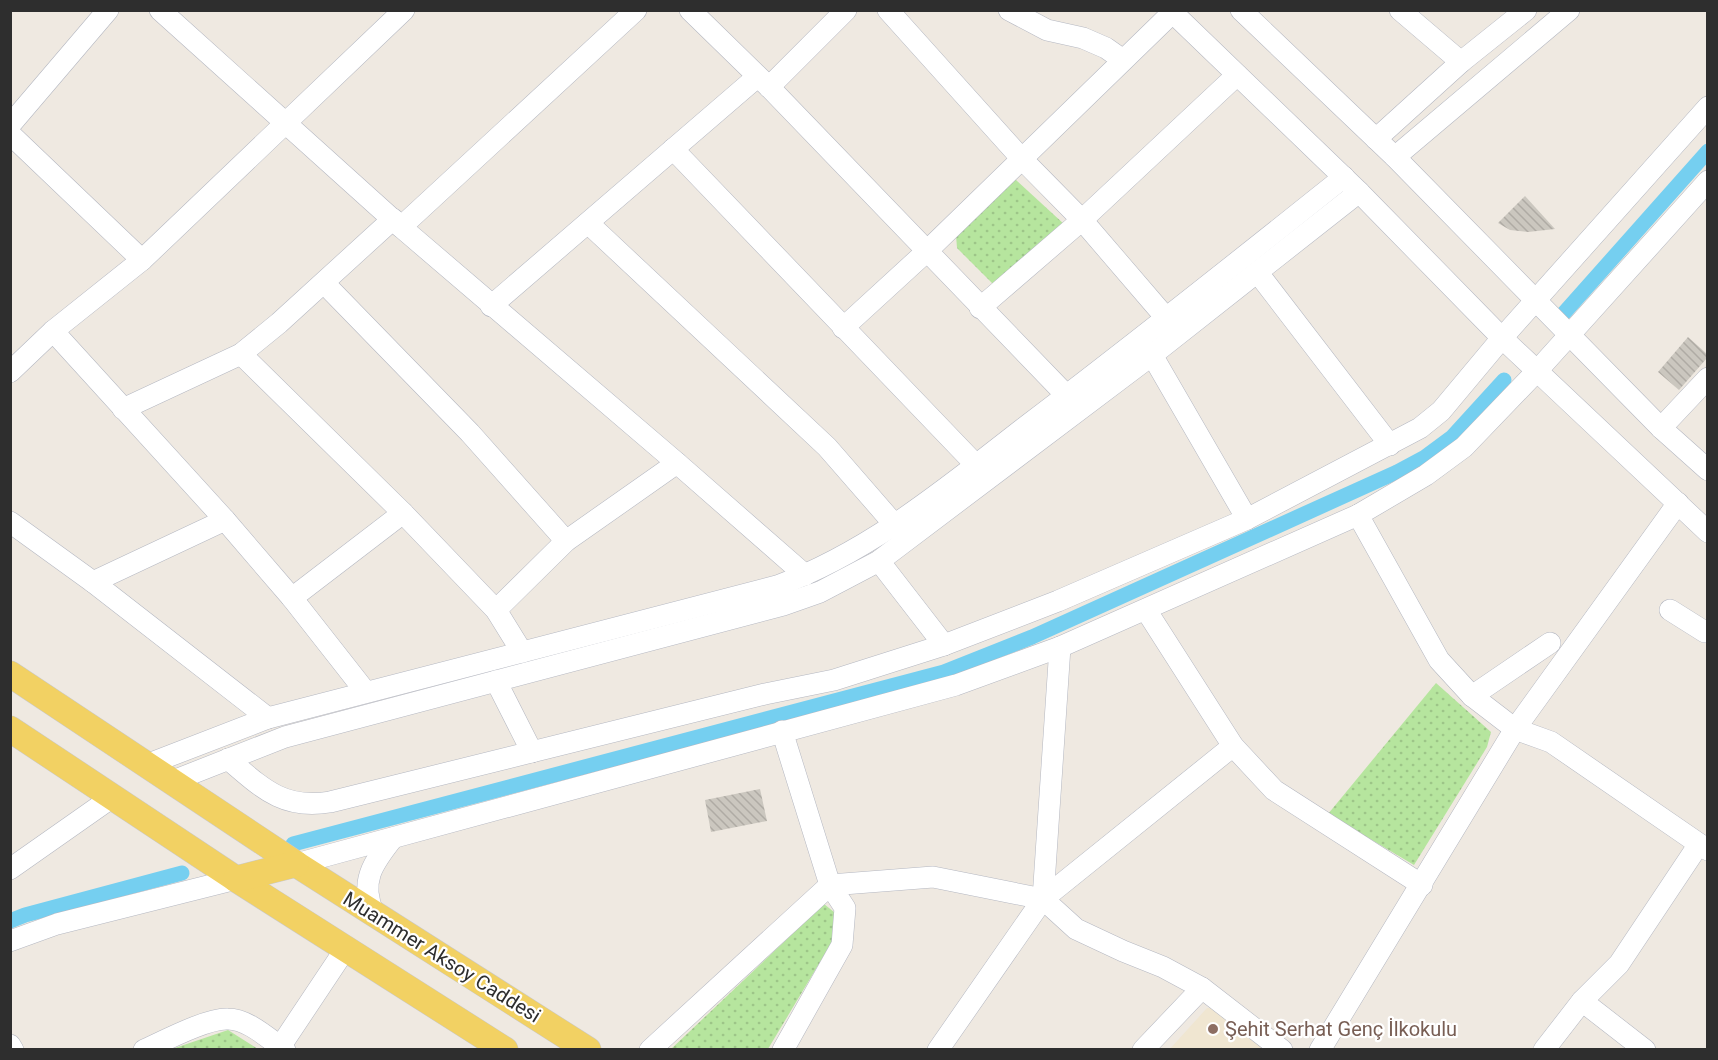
<svg xmlns="http://www.w3.org/2000/svg" width="1718" height="1060" font-family="Roboto,sans-serif">
  <style>
    .education { fill: #f0e6d1 }
    .park { fill: url(#park-dots) }
    .lines { fill: none; stroke-linecap: round; stroke-linejoin: round }
    .canal { stroke: #75cff0; stroke-width: 15 }
    .building { fill: url(#building-back-hatch) }
    .minor-casing { stroke: #b4b7c1; stroke-width: 22 }
    .major-casing { stroke: #c9c9c9; stroke-width: 27 }
    .minor { stroke: #fff; stroke-width: 21 }
    .major { stroke: #f2d163; stroke-width: 26 }
    .education-dot { fill: #8d6e63; stroke: #fff; stroke-width: 2 }
    .labels { text-anchor: middle; stroke-width: 4.5; stroke-linejoin: round; paint-order: stroke }
    .street-label { font-size: 20px; fill: #2e2e2e; stroke: #fff }
    .education-label { font-size: 20px; fill: #785e54; stroke: #fff; text-anchor: start }
  </style>
  <defs>
    <pattern id="park-dots" width="8" height="8" patternUnits="userSpaceOnUse" patternTransform="scale(1.5)"><rect width="8" height="8" fill="#b6e59e"/><path d="M2 2h.1M6 6h.1" fill="none" stroke="#9dc588" stroke-width="1.8" stroke-linecap="round"/></pattern>
    <pattern id="building-back-hatch" width="6" height="6" patternUnits="userSpaceOnUse" patternTransform="scale(1.5)"><rect width="6" height="6" fill="#cbc7bf"/><path d="M-1 5l2 2M0 0l6 6M5-1l2 2" fill="none" stroke="#afaba4"/></pattern>
  </defs>
  <rect width="100%" height="100%" fill="#efe9e1"/>
  <path class="education" d="M1207,1008H1215L1263,1049L1169,1050Z"/>
  <g class="park">
    <path d="M1015,179L1065,225L994,285L957,248L956,235Z"/>
    <path d="M1436,683L1491,732L1487,747L1414,865L1328,814Z"/>
    <path d="M824,904L834,912L838,932L768,1049L670,1050Z"/>
    <path d="M228,1030L258,1049H172Z"/>
  </g>
  <g class="lines">
    <g class="canal">
      <path d="M1564,313L1708,151"/>
      <path d="M293,844L944,672L1032,637L1397,472L1425,457L1452,437L1504,380"/>
      <path d="M10,921L25,915L182,873"/>
    </g>
  </g>
  <g class="building">
    <path d="M1525,196L1555,229L1528,232L1510,230L1498,223Z"/>
    <path d="M1688,337L1707,354V358L1679,390L1658,372Z"/>
    <path d="M760,789L767,821L711,832L705,800Z"/>
  </g>
  <g class="lines">
    <defs>
      <g id="minor">
        <path d="M160,10L401,227L677,463L805,575"/>
        <path d="M690,10L769,87L1067,396"/>
        <path d="M888,10L1021,158L1082,220L1167,319"/>
        <path d="M1009,10L1047,30L1083,38L1106,48L1123,60"/>
        <path d="M1170,10L1359,192L1502,338L1708,532"/>
        <path d="M1241,10L1395,157L1661,428L1708,470"/>
        <path d="M1400,10L1461,62"/>
        <path d="M769,87L846,10"/>
        <path d="M10,125L108,10"/>
        <path d="M10,134L142,260"/>
        <path d="M1376,139L1461,62L1526,10"/>
        <path d="M673,149L976,465"/>
        <path d="M1395,157L1569,10"/>
        <path d="M588,223L827,447L894,524"/>
        <path d="M401,227L636,10"/>
        <path d="M1258,273L1390,445"/>
        <path d="M324,283L470,433L566,541"/>
        <path d="M491,306L757,77"/>
        <path d="M980,308L1082,220L1237,75"/>
        <path d="M843,328L926,252L1172,13"/>
        <path d="M53,331L225,520L292,598L365,691"/>
        <path d="M241,354L403,513L496,610L522,652"/>
        <path d="M1152,355L1247,519"/>
        <path d="M10,372L53,331L142,260L404,10"/>
        <path d="M123,409L241,354L279,323L393,219"/>
        <path d="M1661,428L1708,378"/>
        <path d="M1358,515L1439,660L1472,696L1515,729L1551,742L1708,850"/>
        <path d="M10,522L93,582L268,718"/>
        <path d="M879,561L944,645"/>
        <path d="M93,582L225,520"/>
        <path d="M292,598L403,513"/>
        <path d="M496,610L566,541L677,463"/>
        <path d="M1146,610L1233,746L1274,790L1422,885"/>
        <path d="M1670,610L1705,632L1708,631"/>
        <path d="M496,681L532,752"/>
        <path d="M1472,696L1550,643"/>
        <path d="M228,759C262,788 283,810 330,802L765,694L834,680L944,645L1058,601L1247,519L1420,428L1441,411L1502,338L1708,107"/>
        <path d="M146,765L268,718L777,586C872,551 950,485 1029,424C1135,344 1240,260 1344,177"/>
        <path d="M173,781L285,737L783,605L820,592L879,561L1152,355L1359,192"/>
        <path d="M296,864L956,685L1060,647L1358,515L1426,475L1464,447L1537,371L1708,181"/>
        <path d="M10,869L114,796"/>
        <path d="M1043,899L1233,746"/>
        <path d="M374,914C359,882 373,863 393,838"/>
        <path d="M10,941L57,924L236,879"/>
        <path d="M1582,1001L1645,1050"/>
        <path d="M10,1045L13,1050"/>
        <path d="M144,1050C164,1041 207,1018 228,1019C248,1019 269,1039 285,1050"/>
        <path d="M278,1050L346,948"/>
        <path d="M650,1050L830,885L782,731"/>
        <path d="M783,1050L842,945L845,908L830,885L933,877L1043,899L1076,929L1123,951L1163,967L1202,988L1282,1050"/>
        <path d="M938,1050L1043,899L1060,647"/>
        <path d="M1143,1050L1202,988"/>
        <path d="M1320,1050L1515,729L1678,503"/>
        <path d="M1544,1050L1582,1001L1619,964L1699,844"/>
      </g>
      <g id="major">
        <path d="M10,674L296,864L588,1050"/>
        <path d="M10,729L236,879L505,1050"/>
        <path d="M236,879L296,864"/>
      </g>
    </defs>
    <use href="#minor" class="minor-casing"/>
    <use href="#major" class="major-casing"/>
    <use href="#minor" class="minor"/>
    <use href="#major" class="major"/>
  </g>
  <circle class="education-dot" cx="1213" cy="1029" r="6"/>
  <g class="labels">
    <g class="street-label">
      <text transform="translate(442 957) rotate(32)" y="7">Muammer Aksoy Caddesi</text>
    </g>
    <g class="education-label">
      <text x="1225" y="1036">Şehit Serhat Genç İlkokulu</text>
    </g>
  </g>
  <rect width="1718" height="1060" fill="none" stroke="#2e2e2e" stroke-width="24"/>
</svg>
